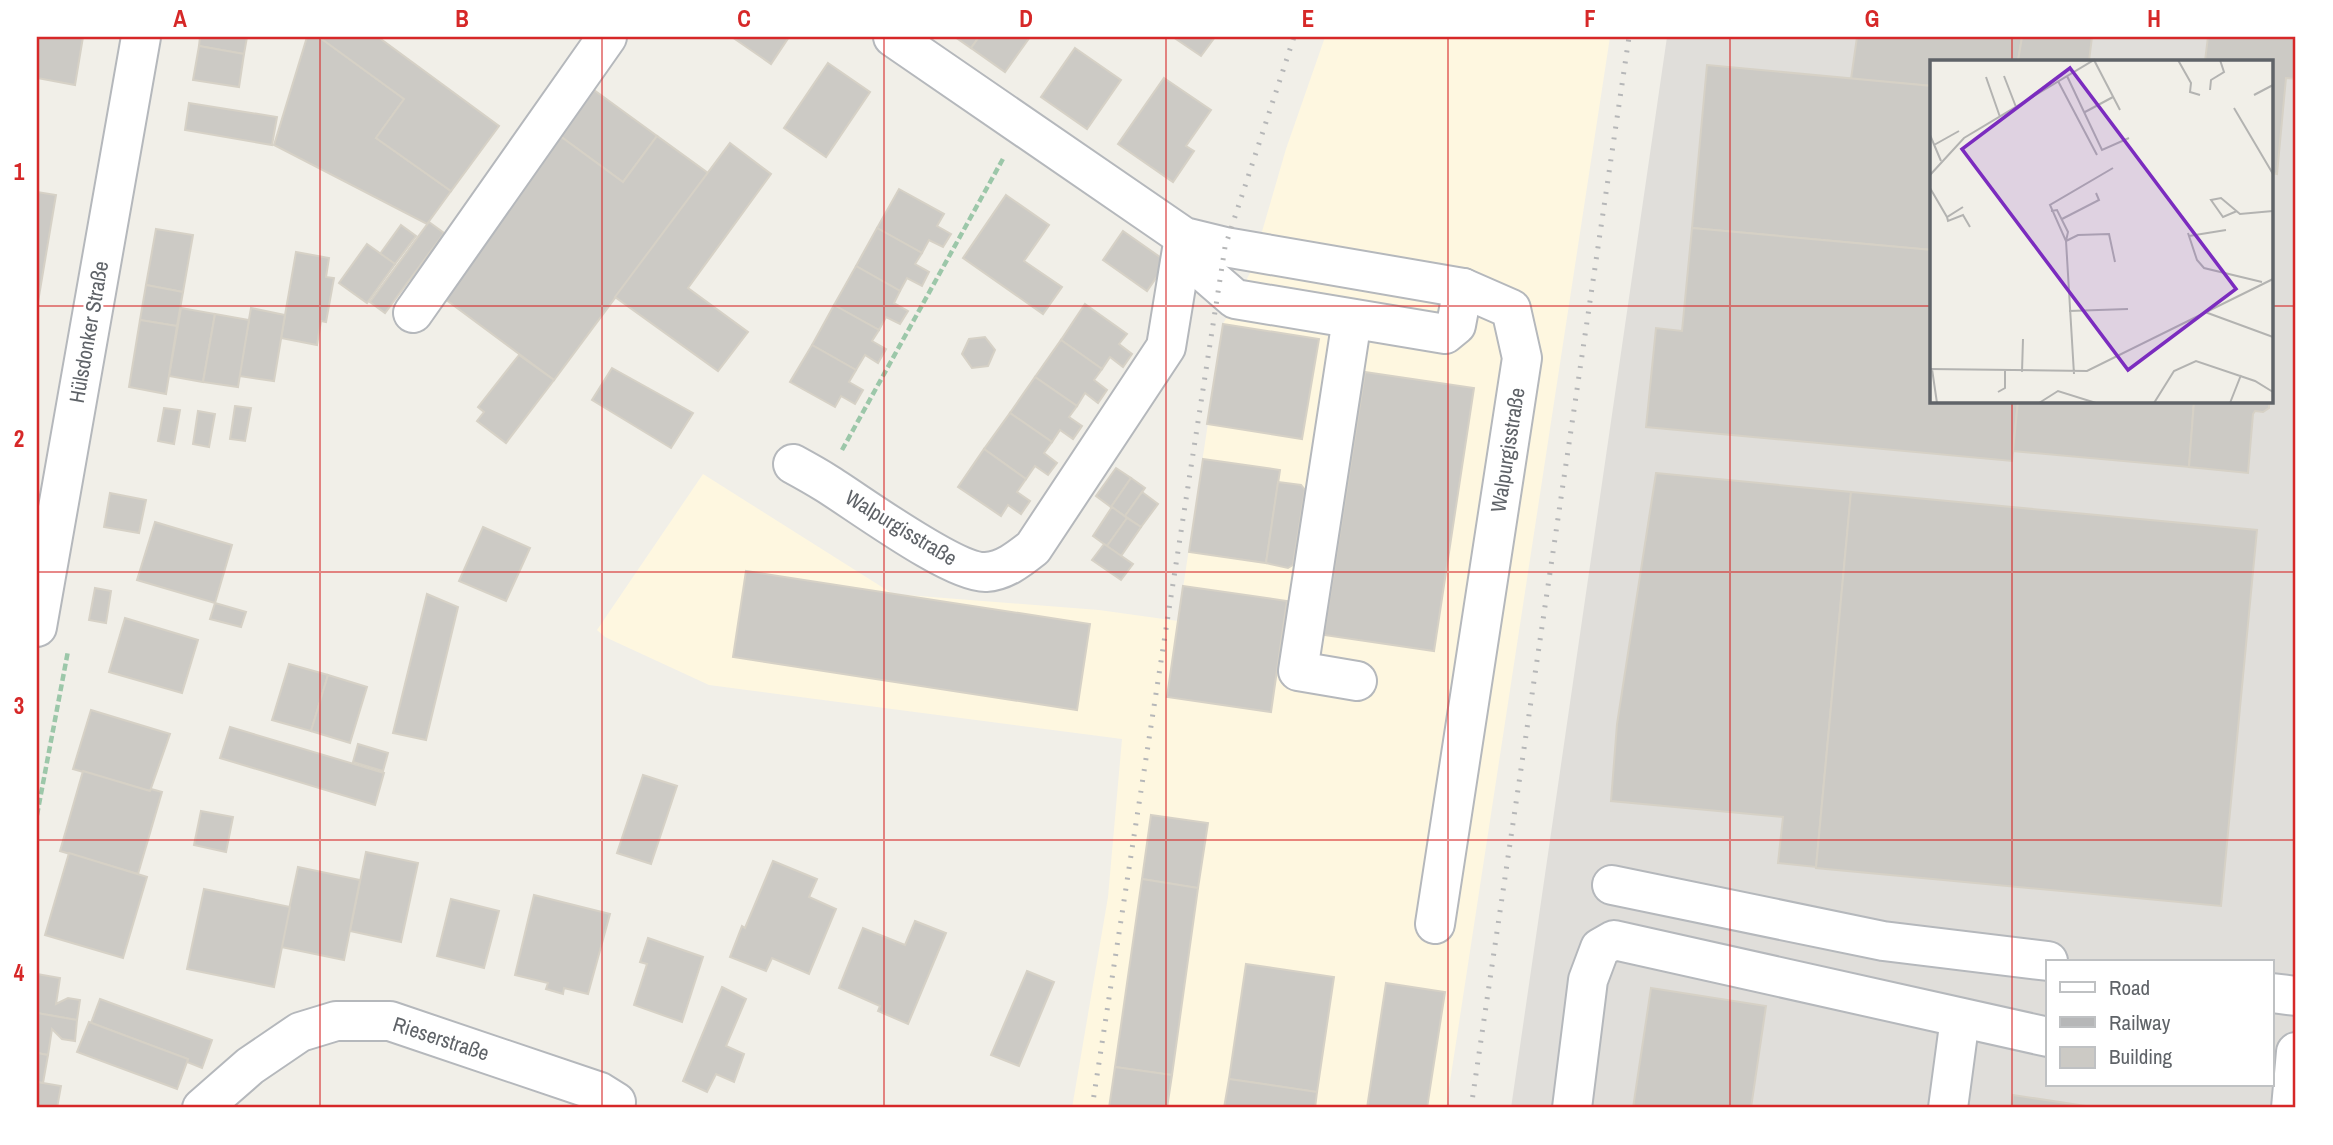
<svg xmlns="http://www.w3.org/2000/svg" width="2333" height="1145" font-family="'Archivo Narrow',sans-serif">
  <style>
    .commercial { fill: #fef7e0 }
    .industrial { fill: #e0deda; fill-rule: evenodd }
    .building { fill: #cccac5; stroke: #d6d1c6; stroke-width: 2 }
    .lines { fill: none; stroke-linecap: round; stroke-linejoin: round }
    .minor-casing { stroke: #b5b8bc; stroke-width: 42 }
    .path { stroke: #9cc7a9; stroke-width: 4.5; stroke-dasharray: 7 3.5; stroke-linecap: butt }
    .minor { stroke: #fff; stroke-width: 38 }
    .rail { stroke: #b6b7b8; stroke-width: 5; stroke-dasharray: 2 9; stroke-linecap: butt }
    .grid { fill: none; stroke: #d62828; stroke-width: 2; stroke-opacity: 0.55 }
    .labels { text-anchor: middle; stroke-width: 5; stroke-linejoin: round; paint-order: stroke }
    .street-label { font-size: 21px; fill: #5f6368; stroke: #fff }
    .inset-road { fill: none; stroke: #b3b3b1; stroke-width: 2 }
    .view { fill: #7b2cbf; fill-opacity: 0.15; stroke: #7b2cbf; stroke-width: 3.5 }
    .inset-edge { fill: none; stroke: #5f6368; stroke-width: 3.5 }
    .neatline { fill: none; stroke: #d62828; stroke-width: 2.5 }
    .grid-label { font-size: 23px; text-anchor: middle; font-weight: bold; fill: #d62828 }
  </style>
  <rect width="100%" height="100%" fill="#f1efe8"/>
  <path class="commercial" d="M1325,37H1610L1446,1108H1072L1108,897L1122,739L709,685L605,637L597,630L703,474L893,594L1099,610L1178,621L1223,324L1250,273L1286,149Z"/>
  <path class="industrial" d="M1667,37H2296V1108H1511ZM1932,61H2272V401H1932ZM2048,961H2272V1084H2048Z"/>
  <g class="building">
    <path d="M37,37H83L75,85L37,78Z"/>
    <path d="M200,37H247L244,54L199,46Z"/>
    <path d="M307,37H319L404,99L376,138L451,191L427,224L274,145Z"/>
    <path d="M319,37H378L499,126L451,191L376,138L404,99Z"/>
    <path d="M732,37H789L771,64Z"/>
    <path d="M955,37H979L971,48Z"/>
    <path d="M979,37H1030L1005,72L971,48Z"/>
    <path d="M1173,37H1215L1201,56Z"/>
    <path d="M1857,37H2022L2018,61H1932V86L1851,79Z"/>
    <path d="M2022,37H2092L2089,61H2018Z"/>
    <path d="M2208,37H2296V79L2286,78L2277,174L2272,173V61H2205Z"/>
    <path d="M199,46L244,54L239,87L193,80Z"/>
    <path d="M1075,48L1121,80L1087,129L1041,97Z"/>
    <path d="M828,63L870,92L826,157L784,128Z"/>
    <path d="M1707,65L1932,86V250L1692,228Z"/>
    <path d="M1164,78L1211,110L1186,146L1194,151L1173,182L1118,144Z"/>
    <path d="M594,90L657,136L623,182L560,136Z"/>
    <path d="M189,103L277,117L272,145L185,130Z"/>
    <path d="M560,136L623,182L657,136L708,173L554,380L441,296Z"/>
    <path d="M730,143L771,174L688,288L748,332L718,371L615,297Z"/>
    <path d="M899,189L944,214L937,226L951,234L943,247L929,240L922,253L877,228Z"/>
    <path d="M37,192L56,195L37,308Z"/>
    <path d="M1006,195L1049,225L1024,261L1062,287L1043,314L963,258Z"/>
    <path d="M429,222L444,233L385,313L370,302Z"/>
    <path d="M401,225L416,236L395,264L380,254Z"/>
    <path d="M877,228L922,253L915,264L929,272L922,286L907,278L900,291L856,266Z"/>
    <path d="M1692,228L1932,250V401H2018L2012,461L1646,427L1656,328L1682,331Z"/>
    <path d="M156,229L193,235L183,292L146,285Z"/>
    <path d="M1123,231L1167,262L1147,291L1103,260Z"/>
    <path d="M367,244L395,264L367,303L339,283Z"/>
    <path d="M296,252L329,258L326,277L334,278L326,322L321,321L317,345L281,338Z"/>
    <path d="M856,266L900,291L894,303L908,311L900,324L886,317L879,330L834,305Z"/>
    <path d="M146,285L183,292L177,326L140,320Z"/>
    <path d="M1085,304L1127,334L1119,344L1132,354L1123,367L1110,357L1102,369L1061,340Z"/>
    <path d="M834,305L879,330L872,341L886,349L878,363L865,355L856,370L812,345Z"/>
    <path d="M181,308L215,314L203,382L169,376Z"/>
    <path d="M251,308L285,315L274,381L239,376Z"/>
    <path d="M215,314L249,320L238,387L203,382Z"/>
    <path d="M140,320L177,326L166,394L129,387Z"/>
    <path d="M1223,324L1319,339L1302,439L1207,424Z"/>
    <path d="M985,337L995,350L988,366L972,368L962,354L969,339Z"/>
    <path d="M1061,340L1102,369L1094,380L1107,390L1098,403L1085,393L1077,406L1035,377Z"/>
    <path d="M812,345L856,370L849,382L863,390L855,404L841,396L835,407L790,382Z"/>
    <path d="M519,355L554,380L506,443L477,421L484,412L478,407Z"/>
    <path d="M612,368L693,413L671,448L592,400Z"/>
    <path d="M1365,372L1474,388L1434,651L1324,635Z"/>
    <path d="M1035,377L1077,406L1069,417L1082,426L1073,439L1060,430L1052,442L1010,413Z"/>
    <path d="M2018,401H2194L2189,467L2013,451Z"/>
    <path d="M2194,401H2269V408L2263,412L2255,411L2253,414L2248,473L2189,467Z"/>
    <path d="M235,406L251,408L245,441L230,439Z"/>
    <path d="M164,408L180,410L174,444L158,441Z"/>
    <path d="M198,411L215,414L209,447L193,444Z"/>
    <path d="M1010,413L1052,442L1044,453L1057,463L1048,475L1035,466L1026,479L984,449Z"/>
    <path d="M984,449L1026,479L1017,492L1030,501L1021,514L1008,505L1001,516L958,487Z"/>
    <path d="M1203,459L1280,470L1266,563L1189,552Z"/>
    <path d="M1116,468L1131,478L1111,507L1096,496Z"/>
    <path d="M1656,473L1851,492L1816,867L1778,863L1783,817L1611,801L1617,724Z"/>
    <path d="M1131,478L1145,488L1125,516L1111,507Z"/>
    <path d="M1278,482L1301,485L1305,490L1293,565L1288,568L1266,563Z"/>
    <path d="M1142,492L1158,504L1141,527L1125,516Z"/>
    <path d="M1851,492L2257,530L2221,906L1816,868Z"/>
    <path d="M110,493L146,500L139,533L104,527Z"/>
    <path d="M1112,507L1127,518L1107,546L1093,536Z"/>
    <path d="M1127,518L1141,527L1121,556L1107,546Z"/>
    <path d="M155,522L232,545L215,603L137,580Z"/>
    <path d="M483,527L530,548L506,601L459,581Z"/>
    <path d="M1104,544L1133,564L1121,580L1092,560Z"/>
    <path d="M746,571L1090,624L1077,710L733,657Z"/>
    <path d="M1183,586L1287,601L1271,712L1167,697Z"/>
    <path d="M95,588L111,591L106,623L89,620Z"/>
    <path d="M427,594L458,607L426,740L393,733Z"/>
    <path d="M215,603L246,612L241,627L210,619Z"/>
    <path d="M125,618L198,640L182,693L109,672Z"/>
    <path d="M289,664L328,675L311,731L272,720Z"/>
    <path d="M328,675L367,687L350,743L311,731Z"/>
    <path d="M91,710L170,734L150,791L73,769Z"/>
    <path d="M230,727L384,773L375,805L220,758Z"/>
    <path d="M358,744L388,753L383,771L353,762Z"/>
    <path d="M83,771L150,791L151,789L162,792L138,874L60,851Z"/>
    <path d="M643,775L677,786L651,864L617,853Z"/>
    <path d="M201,811L233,817L226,852L194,845Z"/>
    <path d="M1151,815L1208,823L1198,888L1142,879Z"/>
    <path d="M366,852L418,863L401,942L350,931Z"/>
    <path d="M69,853L147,877L123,958L45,935Z"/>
    <path d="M773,861L817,879L809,897L836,909L809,974L772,958L766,971L730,957L742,926L745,928Z"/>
    <path d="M298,867L360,880L344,960L281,947Z"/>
    <path d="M1142,879L1198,888L1172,1075L1115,1067Z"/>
    <path d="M204,889L290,907L274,987L187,969Z"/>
    <path d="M534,895L610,914L588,994L564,988L563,994L546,989L548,983L515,975Z"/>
    <path d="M451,899L499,911L484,968L437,956Z"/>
    <path d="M915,921L946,933L908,1024L878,1011L880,1006L839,988L863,928L905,945Z"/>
    <path d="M648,938L703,957L682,1022L634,1005L647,964L640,962Z"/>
    <path d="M1246,964L1334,977L1317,1092L1229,1079Z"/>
    <path d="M1027,971L1054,982L1019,1066L991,1055Z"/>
    <path d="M37,974L60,978L56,1004L68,998L80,1000L77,1020L37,1013Z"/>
    <path d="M1386,983L1445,992L1427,1108H1367Z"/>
    <path d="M722,987L746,999L726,1046L744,1054L734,1082L716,1074L707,1092L683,1081Z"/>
    <path d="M1651,988L1766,1006L1751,1108H1633Z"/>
    <path d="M100,999L212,1040L202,1068L187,1062L188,1059L91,1023Z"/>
    <path d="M37,1013L77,1020L75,1041L62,1039L52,1029L48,1055L37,1053Z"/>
    <path d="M89,1022L188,1059L177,1089L77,1052Z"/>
    <path d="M37,1053L48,1055L43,1083L37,1082Z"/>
    <path d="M1115,1067L1172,1075L1167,1108H1109Z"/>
    <path d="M1229,1079L1317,1092L1315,1108H1224Z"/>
    <path d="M37,1082L61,1086L57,1108H37Z"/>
    <path d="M2013,1095L2099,1108H2011Z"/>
  </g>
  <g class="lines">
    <defs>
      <g id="minor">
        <path d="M893,37L1184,237L1225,247L1463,288L1511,309L1522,358L1435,924"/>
        <path d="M1184,237L1205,273L1235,299L1445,334L1456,325L1463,288"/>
        <path d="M413,313L607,37"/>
        <path d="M1352,319L1298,671L1357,681"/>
        <path d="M793,464C804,470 815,476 826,483C857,502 954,574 986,572C1004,571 1019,559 1033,548L1166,347L1184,237"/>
        <path d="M37,627L141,37"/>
        <path d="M1612,885L1883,941L2048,961"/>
        <path d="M2272,993L2296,996"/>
        <path d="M202,1108L250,1066L300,1032L336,1021H390L600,1092L616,1102"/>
        <path d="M1572,1108L1588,980L1600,948L1614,940L2048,1037"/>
        <path d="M1948,1108L1960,1018"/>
        <path d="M2291,1108L2296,1052"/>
      </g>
    </defs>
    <use href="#minor" class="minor-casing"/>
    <g class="path">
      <path d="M842,450L1004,157"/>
      <path d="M37,815L68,651"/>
    </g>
    <use href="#minor" class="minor"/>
    <g class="rail">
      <path d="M1092,1108L1225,247L1294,37"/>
      <path d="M1471,1108L1629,37"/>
    </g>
  </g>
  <path class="grid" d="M320,37V1108M602,37V1108M884,37V1108M1166,37V1108M1448,37V1108M1730,37V1108M2012,37V61M37,306H1932M2272,306H2296M2012,401V1108M37,572H2296M37,840H2296"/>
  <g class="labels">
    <g class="street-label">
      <text transform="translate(89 332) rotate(-80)" y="7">Hülsdonker Straße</text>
      <text transform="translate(1508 450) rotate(-81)" y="7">Walpurgisstraße</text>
      <text transform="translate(901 528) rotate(31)" y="7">Walpurgisstraße</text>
      <text transform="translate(441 1039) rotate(18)" y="7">Rieserstraße</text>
    </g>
  </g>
  <g transform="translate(1930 60)">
    <rect width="343" height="343" fill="#f1efe8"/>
    <path class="inset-road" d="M248,0L261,23L260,32L270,35M74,16L86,47M137,16L172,90L199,78M56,17L70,57M128,21L167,95M280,30L281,20L294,12L290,0M324,35L343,25M304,48L343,114M155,52L183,37M0,75L11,101M4,85L29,71M0,115L34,78L164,0L190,50M0,128L17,157L33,147M121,151L127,150L138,172L136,181M307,151L293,157L281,140L291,138L310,154L343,151M17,157L18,161L33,155L40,167M132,159L169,140L166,133M258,173L267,200L274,208L332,222M259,176L296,170M136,181L148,175L179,174L185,202M139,251L198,249M275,252L343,277M0,309L157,311L343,219M2,309L7,343M92,312L93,279M144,314L136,181L120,145L183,108M68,332L75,328V311M109,343L128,331L166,343M224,343L244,311L266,301L325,321L343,332M300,343L311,315"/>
    <path class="view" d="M140,8L306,229L198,310L32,89Z"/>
    <rect width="343" height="343" class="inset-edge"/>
  </g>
  <rect width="2333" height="1145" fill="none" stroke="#ffffff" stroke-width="77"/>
  <rect x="2046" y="960" width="228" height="126" fill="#ffffff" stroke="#bfc1c3" stroke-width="2"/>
  <rect x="2060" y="982" width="35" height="10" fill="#ffffff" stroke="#bfc1c3" stroke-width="2"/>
  <text x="2109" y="995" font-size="21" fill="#5f6368">Road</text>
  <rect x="2060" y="1017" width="35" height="10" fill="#b6b7b8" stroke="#bfc1c3" stroke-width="2"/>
  <text x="2109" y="1030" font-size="21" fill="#5f6368">Railway</text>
  <rect x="2060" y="1047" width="35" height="21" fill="#cccac5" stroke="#bfc1c3" stroke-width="2"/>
  <text x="2109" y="1064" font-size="21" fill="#5f6368">Building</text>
  <rect x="38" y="38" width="2256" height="1068" class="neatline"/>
  <g class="grid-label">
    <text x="180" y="27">A</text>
    <text x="462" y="27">B</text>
    <text x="744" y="27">C</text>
    <text x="1026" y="27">D</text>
    <text x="1308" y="27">E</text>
    <text x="1590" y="27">F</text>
    <text x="1872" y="27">G</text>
    <text x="2154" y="27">H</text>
    <text x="19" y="180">1</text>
    <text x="19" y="447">2</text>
    <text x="19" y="714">3</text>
    <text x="19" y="981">4</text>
  </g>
</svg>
